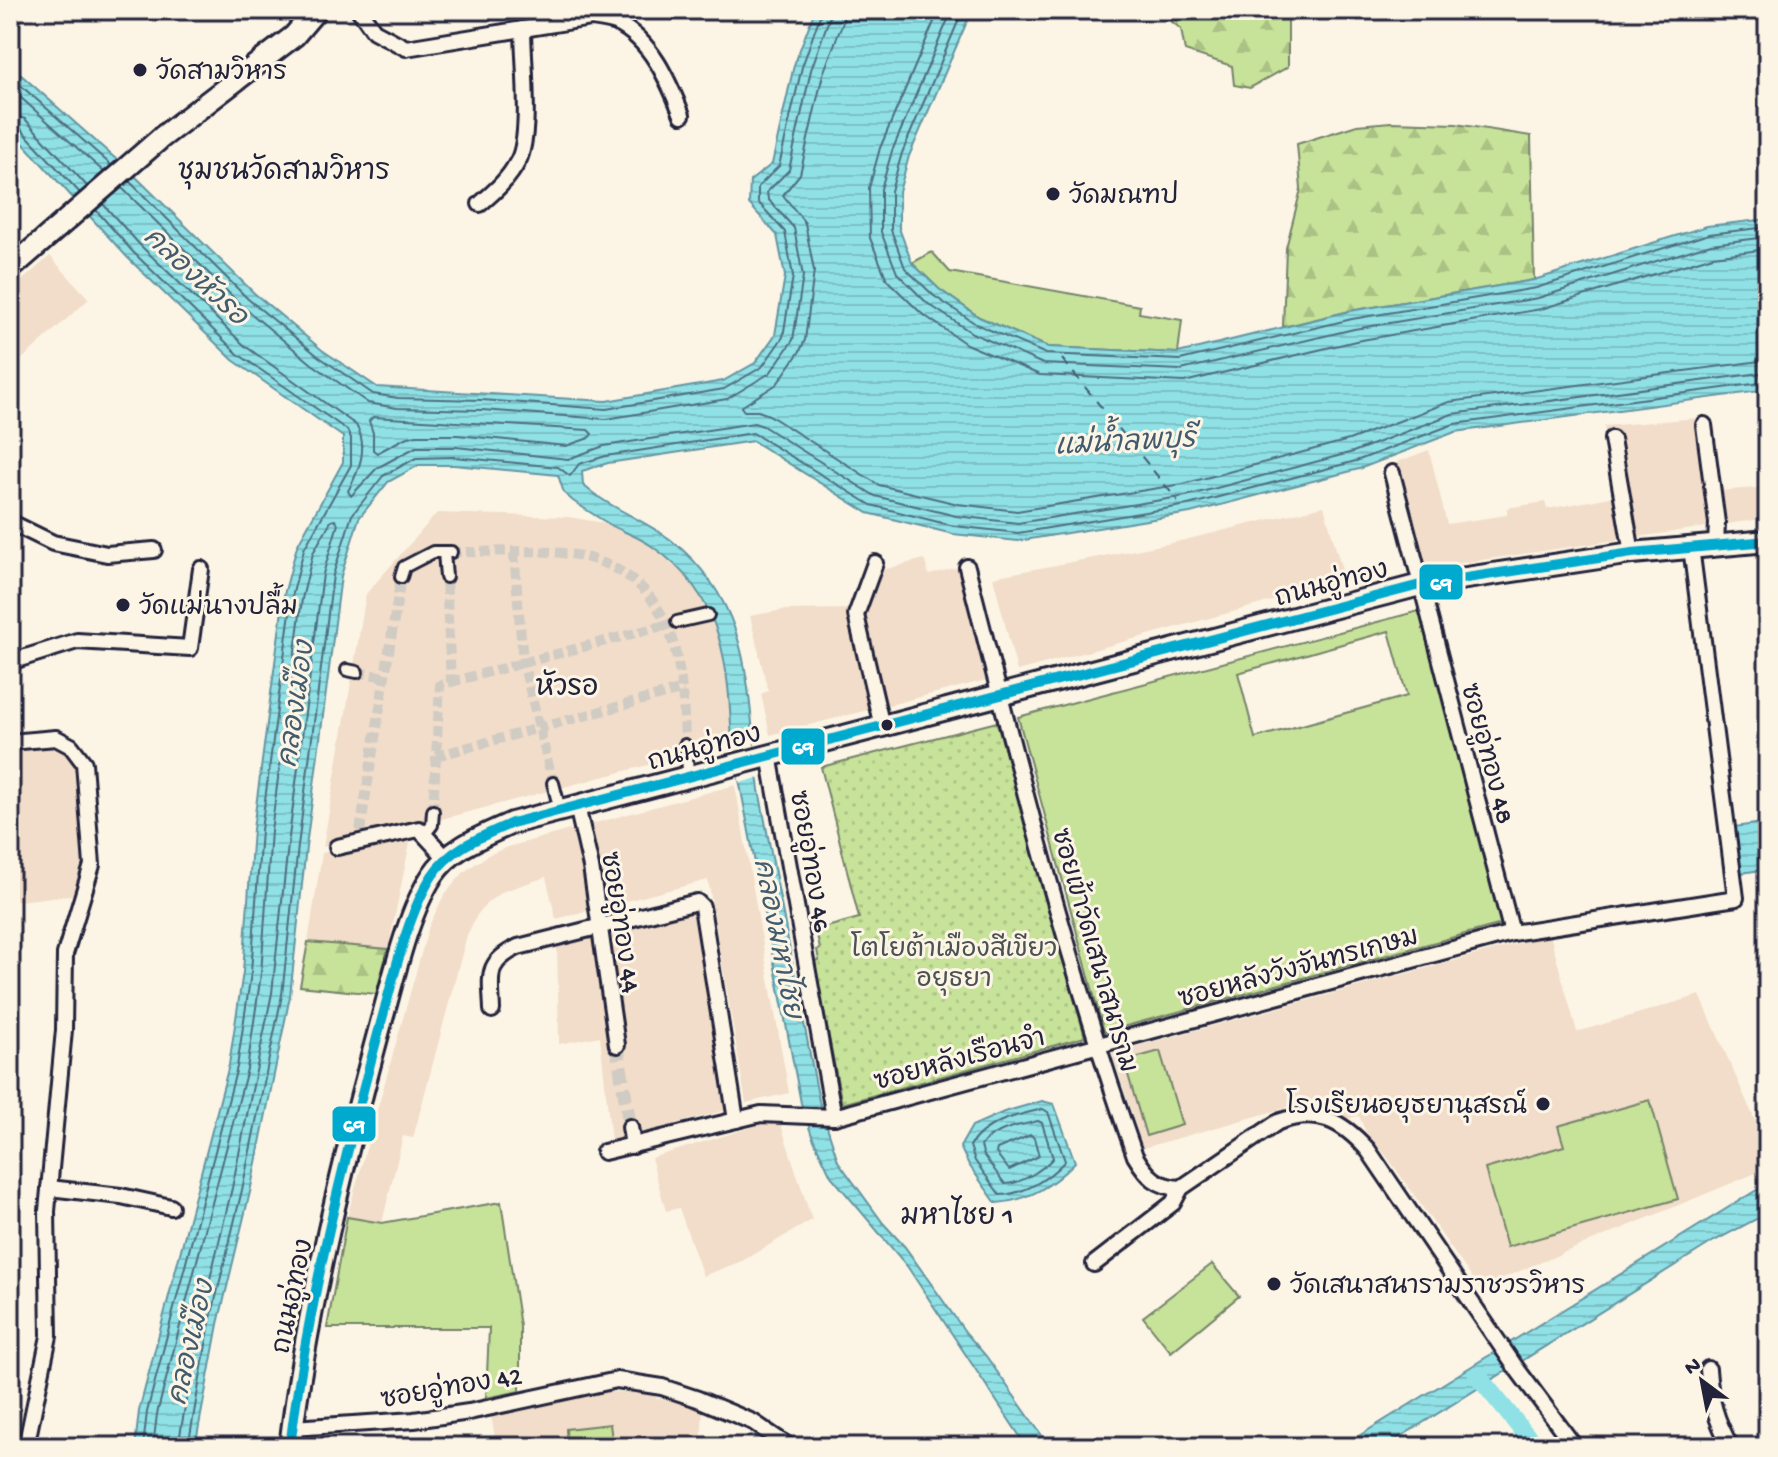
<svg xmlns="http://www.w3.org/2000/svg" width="1778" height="1457" font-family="'Gochi Hand','Playpen Sans Thai',sans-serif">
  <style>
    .built { fill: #f1ddc9 }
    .green { fill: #c7e299; stroke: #74826a; stroke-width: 2; fill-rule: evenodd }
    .forest { fill: url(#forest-firs); stroke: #74826a; stroke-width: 2 }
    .park { fill: url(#park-dots); stroke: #74826a; stroke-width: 2 }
    .water { fill: url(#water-rules); stroke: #6495a2; stroke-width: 2 }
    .pier { fill: #fcf5e5 }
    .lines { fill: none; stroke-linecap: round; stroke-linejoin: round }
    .shore { stroke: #4e6e7f; stroke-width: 2 }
    .canal { stroke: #90e1e6; stroke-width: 18 }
    .ferry { stroke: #435b6e; stroke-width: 2; stroke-dasharray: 10 8; stroke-linecap: butt }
    .pedestrian-tunnel { stroke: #d0cbc3; stroke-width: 10; stroke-dasharray: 10 5; stroke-linecap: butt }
    .minor-tunnel { stroke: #d0cbc3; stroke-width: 14; stroke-dasharray: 14 7; stroke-linecap: butt }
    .pedestrian-casing { stroke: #22223b; stroke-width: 16 }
    .minor-casing { stroke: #22223b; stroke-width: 20 }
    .secondary-casing { stroke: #22223b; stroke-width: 26 }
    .pedestrian { stroke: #fcf5e5; stroke-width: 10 }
    .minor { stroke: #fcf5e5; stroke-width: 14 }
    .secondary { stroke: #fcf5e5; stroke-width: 20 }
    .bus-1-casing { stroke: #fcf5e5; stroke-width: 16 }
    .bus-1 { stroke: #00a9ce; stroke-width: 10 }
    .poi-dot { fill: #22223b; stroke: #fcf5e5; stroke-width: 3 }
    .labels { text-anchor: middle; stroke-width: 6; stroke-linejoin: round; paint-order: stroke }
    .poi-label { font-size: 26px; fill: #22223b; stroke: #fcf5e5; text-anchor: start }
    .street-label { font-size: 26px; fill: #22223b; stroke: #fcf5e5 }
    .park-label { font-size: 26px; fill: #4b5252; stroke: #fcf5e5 }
    .neighbourhood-label { font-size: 28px; fill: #22223b; stroke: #fcf5e5 }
    .water-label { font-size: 28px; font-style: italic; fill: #435b6e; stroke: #fcf5e5 }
    .line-badge { stroke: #fcf5e5; stroke-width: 3 }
    .badge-label { font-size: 22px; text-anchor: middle; font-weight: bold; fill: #fff }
  </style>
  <defs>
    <pattern id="forest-firs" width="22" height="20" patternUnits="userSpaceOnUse" patternTransform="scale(2)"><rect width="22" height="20" fill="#c7e299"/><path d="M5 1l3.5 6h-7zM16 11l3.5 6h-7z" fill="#abc285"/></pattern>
    <pattern id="park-dots" width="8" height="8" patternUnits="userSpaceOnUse" patternTransform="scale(2)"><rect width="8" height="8" fill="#c7e299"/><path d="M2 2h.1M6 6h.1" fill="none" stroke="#abc285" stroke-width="1.8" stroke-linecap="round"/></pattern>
    <pattern id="water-rules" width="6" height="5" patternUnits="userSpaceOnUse" patternTransform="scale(2)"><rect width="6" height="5" fill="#90e1e6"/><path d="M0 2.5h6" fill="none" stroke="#7cc1c6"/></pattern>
  </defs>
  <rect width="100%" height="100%" fill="#fcf5e5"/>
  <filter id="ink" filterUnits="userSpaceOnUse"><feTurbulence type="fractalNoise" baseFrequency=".0125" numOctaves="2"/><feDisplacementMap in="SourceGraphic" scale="16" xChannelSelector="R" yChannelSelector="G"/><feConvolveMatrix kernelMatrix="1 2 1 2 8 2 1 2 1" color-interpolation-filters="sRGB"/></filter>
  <g filter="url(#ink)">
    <g class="built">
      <path d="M50,256L89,299L12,368L10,365V291Z"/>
      <path d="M1710,417L1718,491L1768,487V518L1420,569L1397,462L1429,450L1447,524L1507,515V508L1545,502L1547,509L1616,496L1604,426Z"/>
      <path d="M1324,506L1345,581L1017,671L993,577L1172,543Z"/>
      <path d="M437,513L569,517L609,524L653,547L690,580L712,612L722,644L729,689L732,743L415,826L323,847L366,594Z"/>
      <path d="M924,559L929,575L962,566L990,679L882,707L861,614L879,571Z"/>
      <path d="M850,609L858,649L856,652L872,709L770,735L761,694L768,691L750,616L783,610Z"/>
      <path d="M69,739L79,755L89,861L79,894L10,902V747Z"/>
      <path d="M735,785L789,1093L746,1103L708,880L556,919L546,877L504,891L488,902L477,915L467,935L413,1138L403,1136L382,1223L347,1217L429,926L444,895L464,872L488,855L511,846Z"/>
      <path d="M412,833L388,949L308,942L322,853Z"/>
      <path d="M694,912L727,1110L611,1141L600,1036L559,1044L557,946Z"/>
      <path d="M1550,935L1577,1032L1700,995L1768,1150V1168L1479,1288L1388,1158L1366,1132L1359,1116L1344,1119L1335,1094L1143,1148L1112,1053Z"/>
      <path d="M779,1119L812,1220L742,1261L703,1276L679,1208L666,1211L651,1158Z"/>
      <path d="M602,1392H653L656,1398L703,1406L701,1447H497L491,1416Z"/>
    </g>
    <g class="green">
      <path d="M932,252L950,272L1140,306L1139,313L1182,320L1178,353L1048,347L979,317L939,289L912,263Z"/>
      <path d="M1419,611L1502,924L1104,1032L1018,717ZM1389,631L1407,696L1255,738L1238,673Z"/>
      <path d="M1160,1051L1182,1125L1146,1136L1124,1061Z"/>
      <path d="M1650,1100L1678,1199L1507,1247L1485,1169L1564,1146L1558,1126Z"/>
      <path d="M501,1202L520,1326V1391L486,1398L489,1328H327L347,1217L382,1223Z"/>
      <path d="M1212,1264L1239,1296L1171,1352L1143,1317Z"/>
      <path d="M610,1424L613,1447H567L566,1429Z"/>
    </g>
    <g class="forest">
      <path d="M1157,10H1288V67L1250,88L1234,85L1232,66L1185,51L1181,29Z"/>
      <path d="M1391,122L1456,124L1531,136L1534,280L1350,311L1283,327L1286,248L1301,189L1297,144L1357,125Z"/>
      <path d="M308,942L388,949L376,994L300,986Z"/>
    </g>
    <path class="park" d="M997,722L1085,1037L842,1104L814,961L819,960L817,950L820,949L816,930L859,918L821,767Z"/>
    <g class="water">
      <path d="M815,10H972L909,156L899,192V228L912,263L939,289L979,317L1048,347L1178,353L1350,311L1534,280L1707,226L1768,219V390L1455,432L1359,469L1190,513L1018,541L953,534L868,513L753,441L608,463L582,471L583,485C609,508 643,519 671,540C756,607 746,695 759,790L819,1101L838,1161L883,1223L905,1247L966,1333L986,1356L1050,1447H1027L907,1266L831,1176L812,1136L801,1103L732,743C728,664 724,596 653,547C640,537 623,532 609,524C597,517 585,509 573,501L564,493L558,475L454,465H419L388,482L359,518L341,576L306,847L290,996L250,1192L218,1324L195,1447H135L139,1411L229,1065L243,972L253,829L284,595L297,546L343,462V437L233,360L127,257L10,129V65L135,176L254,293L322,350L377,387L606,401L723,381L755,363L775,335L785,276L777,235L749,204L750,181L772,164L794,65Z"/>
      <path d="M1763,823L1768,869L1741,873L1734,827Z"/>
      <path d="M1042,1101L1054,1104L1075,1162C1053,1185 1029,1201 996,1203L969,1165L960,1147L972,1126L1004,1112Z"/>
      <path d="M1768,1183V1213L1714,1241L1384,1447H1341Z"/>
    </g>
    <path class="pier" d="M753,739L761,777L740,783L730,745Z"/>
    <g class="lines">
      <g class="shore">
        <path d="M844,10L843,22L823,74L800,174L783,195L805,223L814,271L805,340L800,351L777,384L741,407L744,411H758L769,415L879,485L958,504L1017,511L1183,484L1349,440L1449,402L1768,360"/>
        <path d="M939,10L880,148L869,188L870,238L887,280L921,313L966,344L1040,375L1184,382L1356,341L1541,309L1713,256L1768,249"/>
        <path d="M952,10L892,151L881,189V232L897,273L927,303L972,333L1043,364L1181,370L1354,329L1538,298L1711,244L1768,237"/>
        <path d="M963,10L902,153L891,191V230L905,268L934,296L976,324L1046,354L1180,360L1352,319L1536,288L1709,234L1768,227"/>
        <path d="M10,76L111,165"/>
        <path d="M10,88L104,172"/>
        <path d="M10,114L25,119L87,186"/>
        <path d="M10,124L19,127L80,193"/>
        <path d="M129,181L248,299L318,356L373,394L398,398L482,400L606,409L724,389L762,367L783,337L793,276L785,232L758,202V187L779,166L802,67L822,10"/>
        <path d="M122,188L242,306L312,364L368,403L397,408L482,410L606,419L727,399L770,373L793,340L803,276L794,228L768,199L767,192L789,170L811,70L832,10"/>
        <path d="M103,204L140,245L245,346L356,425C369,447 359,471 348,491L351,496L377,468L416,447H456L568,459L604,446L754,423L763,426L875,496L956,516L1018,523L1186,496L1353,452L1452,414L1768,372"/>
        <path d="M96,210L133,252L238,354L347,430L351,438V465L304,549L292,597L261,830L251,973L237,1067L147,1412L143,1447"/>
        <path d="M373,417L588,430L592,434L589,438L566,446L457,435H417L405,438L377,453L373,450V433L369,421Z"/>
        <path d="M1043,1109L1048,1112L1065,1161C1048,1179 1025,1194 1000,1195L975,1161L970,1146C984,1122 1017,1115 1043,1109Z"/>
        <path d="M1038,1121L1042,1123L1053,1158C1042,1170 1021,1184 1005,1184L984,1156L981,1146C991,1130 1021,1125 1038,1121Z"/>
        <path d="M1031,1135L1034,1138L1039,1156L1009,1170L996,1153L997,1149Z"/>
        <path d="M153,1447L157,1414L247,1069L261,974L271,831L302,599L313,553L331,521L335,520L338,524L323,574L288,845L272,993L232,1188L200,1320L178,1447"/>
        <path d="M188,1447L210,1322L242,1190L282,995L298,846L333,575L352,515L383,476L416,458L454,457L558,467L570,476L579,464L606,456L753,433L871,505L954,526L1018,533L1188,505L1356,461L1454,424L1768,382"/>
      </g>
      <path class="canal" d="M1477,1375L1536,1447"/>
      <path class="ferry" d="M1062,359L1178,501"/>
      <g class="pedestrian-tunnel">
        <path d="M451,552C492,553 545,547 585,557C677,581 683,666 685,745"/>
        <path d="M514,553L523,662L553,783"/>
        <path d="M357,672L385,677"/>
        <path d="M451,682L673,623"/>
        <path d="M436,756L683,689"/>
        <path d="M433,811L440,685L451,682L446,577"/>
        <path d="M360,831L401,577"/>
      </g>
      <path class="minor-tunnel" d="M617,1045L630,1127"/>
      <defs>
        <g id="pedestrian">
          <path d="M444,552L446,577"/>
          <path d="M401,577L404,567L433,552H451"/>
          <path d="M677,622L708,615"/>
          <path d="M347,670L357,672"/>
          <path d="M685,745L689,776"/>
          <path d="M553,783L560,810"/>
          <path d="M424,835L432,825L433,811"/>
        </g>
        <g id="minor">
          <path d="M359,10L374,31L406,48L591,18C598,19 608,20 616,23C651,39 669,82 682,115"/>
          <path d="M595,17L621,10"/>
          <path d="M480,204C495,191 509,179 518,161C532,135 523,61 523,29"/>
          <path d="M1704,425L1717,523L1716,545"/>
          <path d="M1612,439L1632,553"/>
          <path d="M1392,473L1512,933"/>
          <path d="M10,522L53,543L107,554L154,550"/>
          <path d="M875,563L856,615L882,727"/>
          <path d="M967,567C1017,764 1067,963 1135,1156C1147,1176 1157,1187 1181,1188"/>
          <path d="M10,662L77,641L190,648L201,569"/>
          <path d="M10,742L56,738L71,746L84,763L92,865L65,954L64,1030L47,1211L49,1336L26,1447"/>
          <path d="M769,755L834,1117"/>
          <path d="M577,806L591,867L617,1045"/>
          <path d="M337,847L419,829L447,859"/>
          <path d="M492,1010C491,977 484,963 518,947L697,902L702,907L736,1120"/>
          <path d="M630,1127L633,1146"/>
          <path d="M604,1152L761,1114L834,1117L1512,933L1736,898L1691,547"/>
          <path d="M49,1188L121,1196L171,1207"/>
          <path d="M1094,1264L1173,1203L1181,1188L1278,1122C1318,1108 1341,1120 1368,1150L1514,1365L1575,1447"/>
          <path d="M1708,1369C1710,1399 1716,1421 1731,1447"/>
          <path d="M292,1428L414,1420L469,1412L617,1380L662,1387L698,1399L753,1422L790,1447"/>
        </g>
        <g id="secondary">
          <path d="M10,269L162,137L294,36L316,10"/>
          <path d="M290,1447C307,1306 345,1156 382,1019C394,976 408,913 432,876C450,848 483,836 512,823L1420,585L1632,553L1768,541"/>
        </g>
      </defs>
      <use href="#pedestrian" class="pedestrian-casing"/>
      <use href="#minor" class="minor-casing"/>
      <use href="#secondary" class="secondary-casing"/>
      <use href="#pedestrian" class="pedestrian"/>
      <use href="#minor" class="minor"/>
      <use href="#secondary" class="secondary"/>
      <defs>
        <path id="bus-1" d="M290,1447C307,1306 345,1156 382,1019C394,976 408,913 432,876C450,848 483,836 512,823L1420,585L1632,553L1768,541"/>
      </defs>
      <use href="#bus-1" class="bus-1-casing"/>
      <use href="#bus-1" class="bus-1"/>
    </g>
  </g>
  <g class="poi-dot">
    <circle cx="140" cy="70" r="8"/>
    <circle cx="1053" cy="194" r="8"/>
    <circle cx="123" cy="605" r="8"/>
    <circle cx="887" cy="725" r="7"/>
    <circle cx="1543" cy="1104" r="8"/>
    <circle cx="1274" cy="1284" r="8"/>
  </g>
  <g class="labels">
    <g class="poi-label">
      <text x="156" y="79">วัดสามวิหาร</text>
      <text x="1069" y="203">วัดมณฑป</text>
      <text x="139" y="614">วัดแม่นางปลื้ม</text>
      <text x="1527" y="1113" text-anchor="end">โรงเรียนอยุธยานุสรณ์</text>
      <text x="1290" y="1293">วัดเสนาสนารามราชวรวิหาร</text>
    </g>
    <g class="street-label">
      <text transform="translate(1331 582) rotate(-15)" y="9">ถนนอู่ทอง</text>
      <text transform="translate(704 746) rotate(-15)" y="9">ถนนอู่ทอง</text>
      <text transform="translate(1489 753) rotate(75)" y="9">ซอยอู่ทอง 48</text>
      <text transform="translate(812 861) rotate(80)" y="9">ซอยอู่ทอง 46</text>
      <text transform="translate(622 922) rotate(81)" y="9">ซอยอู่ทอง 44</text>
      <text transform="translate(1096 950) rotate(74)" y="9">ซอยเข้าวัดเสนาสนาราม</text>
      <text transform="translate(1298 966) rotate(-15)" y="9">ซอยหลังวังจันทรเกษม</text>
      <text transform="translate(959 1058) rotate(-15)" y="9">ซอยหลังเรือนจำ</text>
      <text transform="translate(291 1296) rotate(-78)" y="9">ถนนอู่ทอง</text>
      <text transform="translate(451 1386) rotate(-10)" y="9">ซอยอู่ทอง 42</text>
    </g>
    <g class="park-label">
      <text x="954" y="956">โตโยต้าเมืองสีเขียว<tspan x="954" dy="30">อยุธยา</tspan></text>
    </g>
    <g class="neighbourhood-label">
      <text x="284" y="179">ชุมชนวัดสามวิหาร</text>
      <text x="567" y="695">หัวรอ</text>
      <text x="957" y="1224">มหาไชย 1</text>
    </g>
    <g class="water-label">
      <text transform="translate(197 275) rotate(43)" y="10">คลองหัวรอ</text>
      <text transform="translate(1125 440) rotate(-3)" y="10">แม่น้ำลพบุรี</text>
      <text transform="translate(294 704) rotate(-82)" y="10">คลองเมือง</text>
      <text transform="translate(780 938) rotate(79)" y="10">คลองมหาไชย</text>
      <text transform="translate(189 1342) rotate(-77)" y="10">คลองเมือง</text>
    </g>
  </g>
  <g class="line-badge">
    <rect x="1418" y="563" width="46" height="38" rx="8" fill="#00a9ce"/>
    <rect x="780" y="727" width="46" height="39" rx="8" fill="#00a9ce"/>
    <rect x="331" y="1105" width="46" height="38" rx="8" fill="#00a9ce"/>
  </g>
  <g class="badge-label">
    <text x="1441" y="590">69</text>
    <text x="803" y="754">69</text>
    <text x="354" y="1132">69</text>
  </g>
  <rect width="1778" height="1457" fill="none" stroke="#fcf5e5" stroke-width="40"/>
  <rect x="20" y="20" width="1738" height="1417" fill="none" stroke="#22223b" stroke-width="3" filter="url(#ink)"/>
  <g transform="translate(1702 1381) rotate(328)" stroke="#fcf5e5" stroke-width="6" paint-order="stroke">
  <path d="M0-6L14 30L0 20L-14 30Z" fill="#22223b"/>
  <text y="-12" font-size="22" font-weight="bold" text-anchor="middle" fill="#22223b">N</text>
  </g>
</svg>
